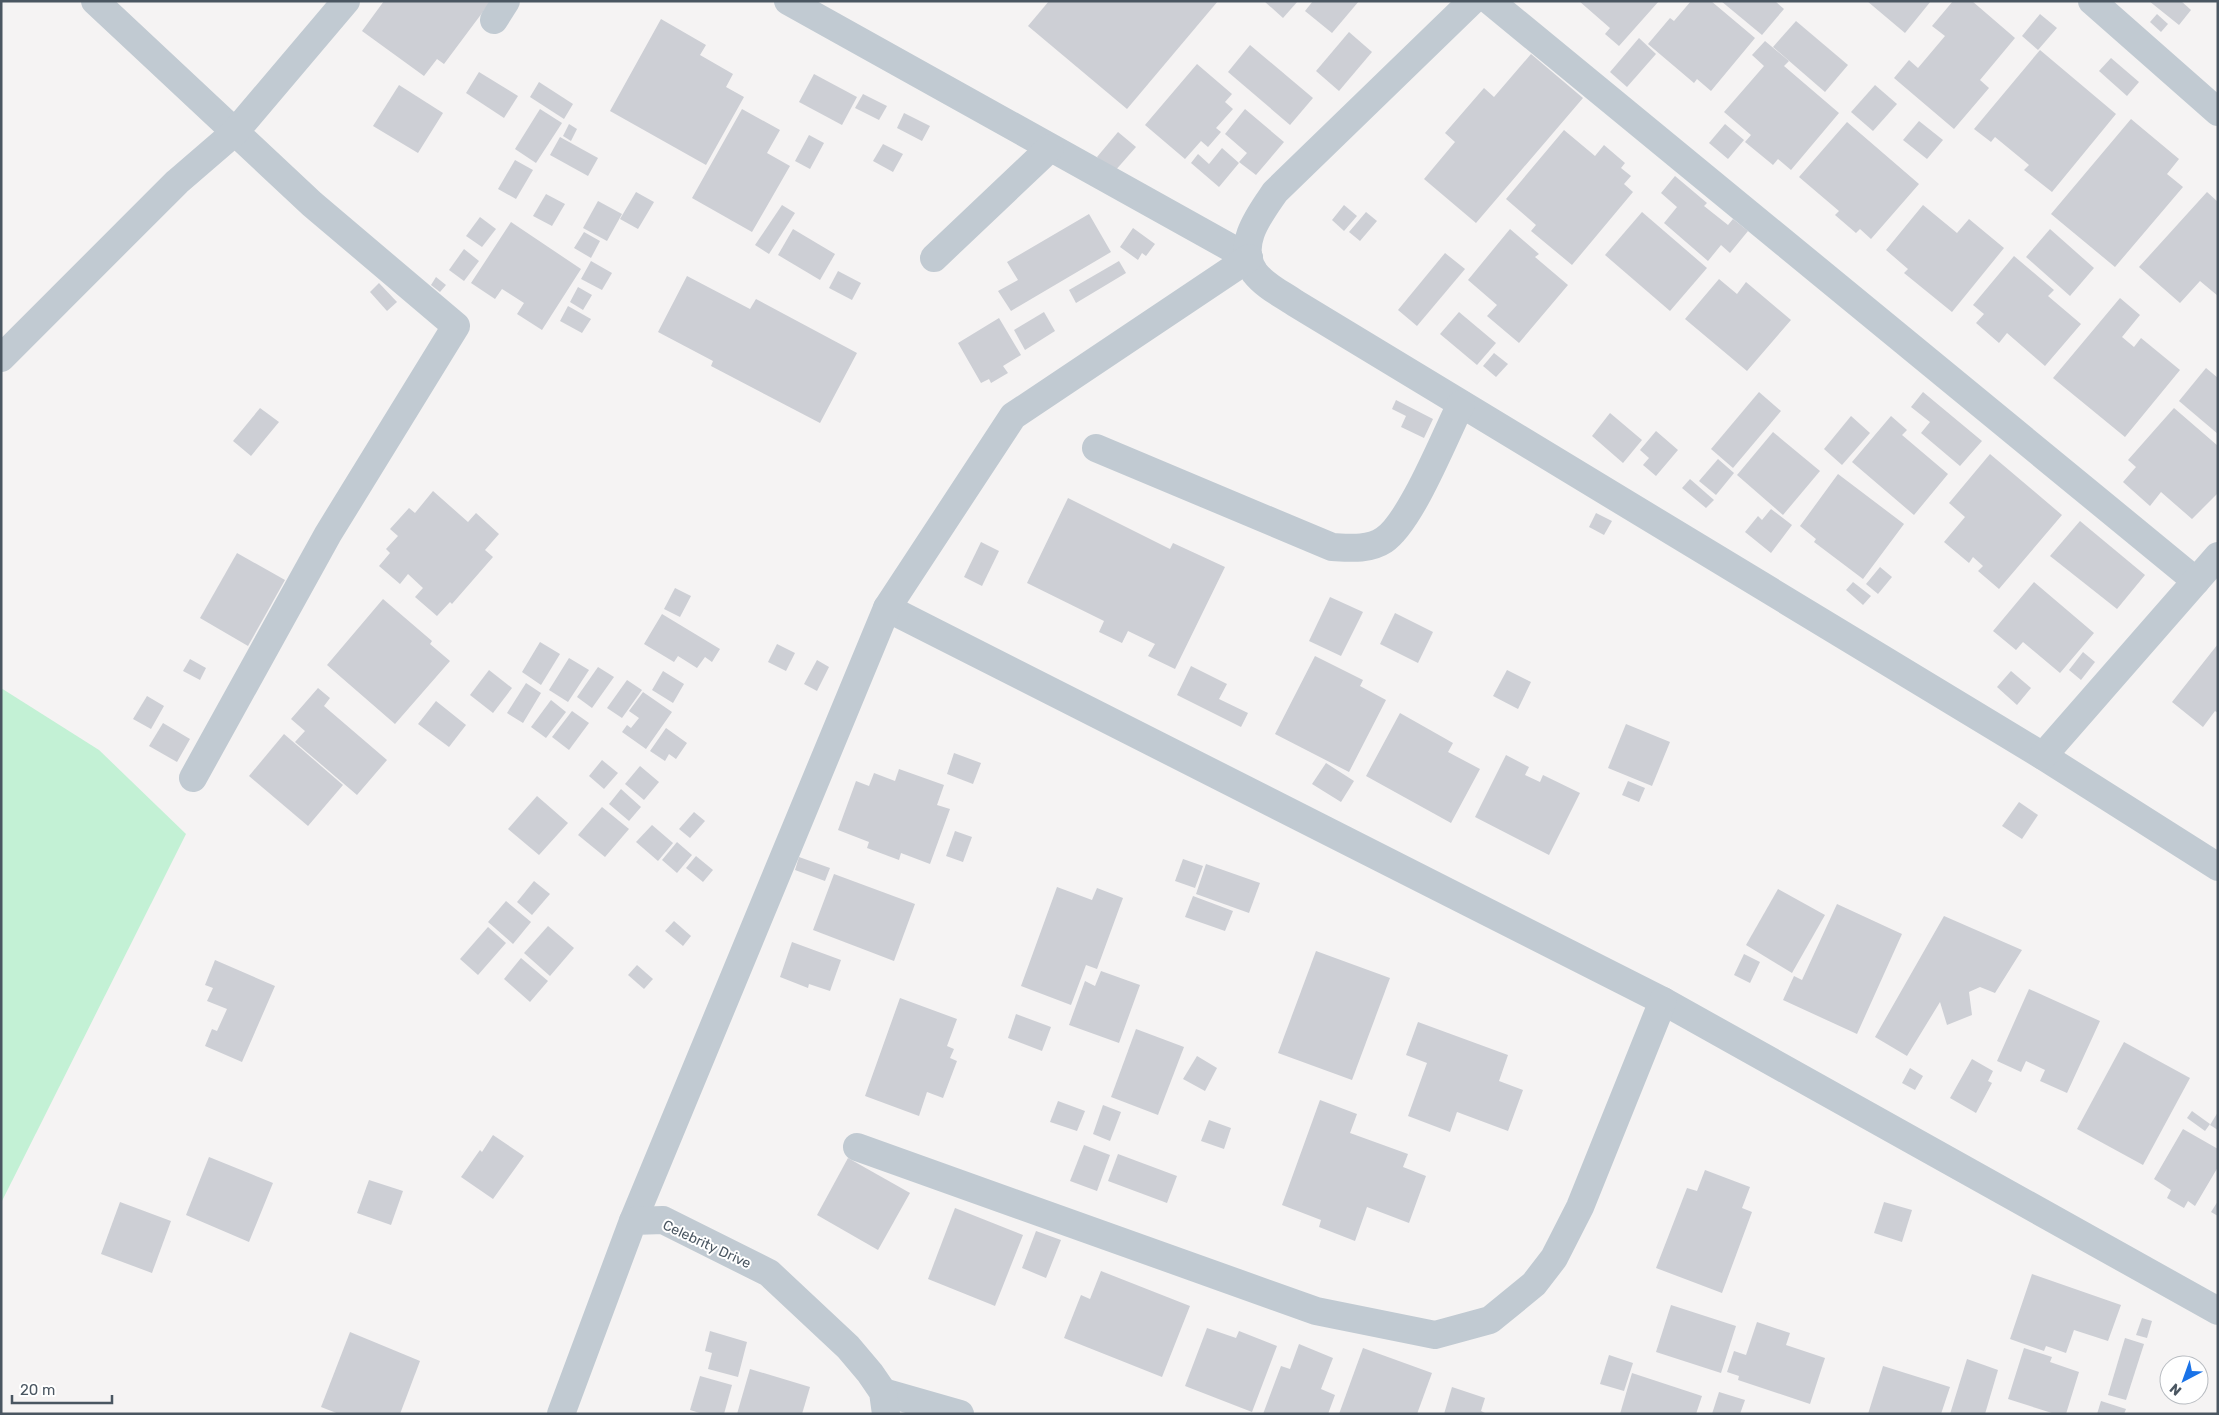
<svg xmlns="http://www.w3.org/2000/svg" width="2219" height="1415" font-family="Rubik,sans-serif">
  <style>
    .green { fill: #c3f1d5 }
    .building { fill: #cdcfd5 }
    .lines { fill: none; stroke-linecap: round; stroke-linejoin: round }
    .minor { stroke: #c1cad2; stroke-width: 28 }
    .labels { text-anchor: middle; stroke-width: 4; stroke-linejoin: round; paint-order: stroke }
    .street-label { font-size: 14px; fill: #4a5661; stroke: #fff }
  </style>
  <rect width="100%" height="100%" fill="#f5f3f3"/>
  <path class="green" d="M1,688L99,750L186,834L1,1203Z"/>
  <g class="building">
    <path d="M384,1H491L444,64L437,59L424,76L362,31Z"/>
    <path d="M1049,1H1218L1127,109L1028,26Z"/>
    <path d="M1264,1H1298L1283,18Z"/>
    <path d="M1313,1H1359L1332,33L1305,11Z"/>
    <path d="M1579,1H1659L1619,46L1605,34L1610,28Z"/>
    <path d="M1691,1H1711L1755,38L1711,91L1697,79L1694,83L1648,44L1670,18L1674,21Z"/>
    <path d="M1721,1H1775L1784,9L1762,35Z"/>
    <path d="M1867,1H1931L1905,33Z"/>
    <path d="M1953,1H1972L2015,38L1980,80L1989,88L1954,129L1894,78L1909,60L1918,68L1945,36L1932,26Z"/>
    <path d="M2149,1H2181L2191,10L2179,25Z"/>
    <path d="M2040,14L2057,28L2038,50L2022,36Z"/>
    <path d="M2157,14L2168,24L2161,32L2150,22Z"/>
    <path d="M661,19L706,45L700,55L733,74L726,87L744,97L706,165L610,111Z"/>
    <path d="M1796,21L1848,65L1825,92L1773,47Z"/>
    <path d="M1349,32L1372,52L1339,91L1316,71Z"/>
    <path d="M1639,38L1656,54L1627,87L1610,72Z"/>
    <path d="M1765,41L1789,61L1784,66L1839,113L1791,170L1778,159L1773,165L1745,142L1751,135L1724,112L1764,66L1752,55Z"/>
    <path d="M1250,45L1313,98L1290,125L1228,72Z"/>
    <path d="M2040,50L2116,114L2052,192L2024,170L2029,165L1995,137L1991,142L1974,129Z"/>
    <path d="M1531,54L1583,98L1476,223L1424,179L1455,142L1445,133L1484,88L1494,97Z"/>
    <path d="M2111,58L2139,82L2127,96L2099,71Z"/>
    <path d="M1197,64L1232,94L1225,102L1233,109L1216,128L1221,132L1208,147L1201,141L1185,159L1145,125Z"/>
    <path d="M479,72L518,96L504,118L466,93Z"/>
    <path d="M814,74L857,97L842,125L799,102Z"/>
    <path d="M539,82L573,104L564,119L530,97Z"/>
    <path d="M399,85L443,113L418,153L373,126Z"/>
    <path d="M1875,85L1897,104L1873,131L1851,112Z"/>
    <path d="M863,94L887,106L879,120L855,108Z"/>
    <path d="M540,109L562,123L536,163L515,149Z"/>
    <path d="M742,109L780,130L767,153L790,166L752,232L692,198Z"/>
    <path d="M1245,109L1284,142L1256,175L1239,162L1247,153L1225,134Z"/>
    <path d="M904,113L930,126L922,141L897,128Z"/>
    <path d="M2131,119L2179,159L2167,174L2183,187L2115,267L2051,214Z"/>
    <path d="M1919,121L1943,140L1927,159L1903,140Z"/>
    <path d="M1847,122L1919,184L1871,239L1860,229L1856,233L1835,215L1839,211L1799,177Z"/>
    <path d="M569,124L577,129L571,141L563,136Z"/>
    <path d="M1725,124L1744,140L1728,159L1709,143Z"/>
    <path d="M1564,130L1595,156L1604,145L1625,163L1621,168L1631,176L1624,184L1633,192L1572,265L1531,231L1536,225L1506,199Z"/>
    <path d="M1118,132L1136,147L1114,172L1097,157Z"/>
    <path d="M809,135L824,143L810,169L795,161Z"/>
    <path d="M560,137L598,158L588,176L550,155Z"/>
    <path d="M883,144L903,154L893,172L873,161Z"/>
    <path d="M1222,148L1239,163L1219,187L1191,163L1198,154L1209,164Z"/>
    <path d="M515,160L533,170L516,199L498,189Z"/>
    <path d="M1675,176L1707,203L1704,206L1728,225L1733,219L1748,231L1730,253L1721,245L1708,261L1664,223L1677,207L1661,193Z"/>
    <path d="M636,192L654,202L638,229L620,219Z"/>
    <path d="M2207,192L2218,202V296L2200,281L2180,303L2139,267Z"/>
    <path d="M546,194L565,204L552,226L533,216Z"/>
    <path d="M598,201L622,214L607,241L583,228Z"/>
    <path d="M782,205L795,213L769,254L755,245Z"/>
    <path d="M1344,205L1357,216L1344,231L1332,220Z"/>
    <path d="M1923,205L1957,233L1969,219L2004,248L1952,312L1904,273L1908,269L1886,250Z"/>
    <path d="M1366,212L1377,221L1360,241L1349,232Z"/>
    <path d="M1642,212L1707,268L1670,311L1605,255Z"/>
    <path d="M1089,214L1111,252L1011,311L998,291L1018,280L1007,262Z"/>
    <path d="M480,217L496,229L482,247L466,236Z"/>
    <path d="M511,222L581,269L542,330L517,314L524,303L502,289L495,299L471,283Z"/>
    <path d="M1133,228L1155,244L1146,256L1142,253L1138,260L1120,247Z"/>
    <path d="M793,229L835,254L820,280L778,255Z"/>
    <path d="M1510,229L1539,254L1535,257L1568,285L1519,343L1487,316L1497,305L1468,280Z"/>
    <path d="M2050,229L2094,268L2070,296L2026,257Z"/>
    <path d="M584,232L600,241L591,258L574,248Z"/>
    <path d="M464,249L479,261L464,281L449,270Z"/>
    <path d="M1445,253L1465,269L1417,326L1398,310Z"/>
    <path d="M2014,256L2054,290L2048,296L2081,324L2045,366L2007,333L1999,343L1976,323L1984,314L1973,305Z"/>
    <path d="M591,261L612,273L602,290L581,279Z"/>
    <path d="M1119,261L1126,273L1076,303L1069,290Z"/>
    <path d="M838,271L861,283L852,300L829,288Z"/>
    <path d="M687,276L750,309L756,299L857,353L820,423L711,366L713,361L658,332Z"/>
    <path d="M436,277L446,285L440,292L431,285Z"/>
    <path d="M1719,279L1737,294L1746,282L1791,320L1747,371L1685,319Z"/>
    <path d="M379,283L397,302L387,311L370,292Z"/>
    <path d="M578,287L592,295L583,310L570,302Z"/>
    <path d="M2120,298L2140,315L2122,337L2134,347L2141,338L2180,370L2125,437L2053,378Z"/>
    <path d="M568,306L591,319L582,333L560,321Z"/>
    <path d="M1044,312L1055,331L1025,350L1014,330Z"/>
    <path d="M1459,312L1496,343L1477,365L1440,334Z"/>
    <path d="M999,318L1021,355L1003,366L1008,373L991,383L989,379L981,383L958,343Z"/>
    <path d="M1494,353L1508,364L1496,377L1483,366Z"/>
    <path d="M2206,368L2218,378V434L2179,401Z"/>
    <path d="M1759,392L1781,411L1733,468L1711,449Z"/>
    <path d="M1923,392L1982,441L1960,466L1921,433L1930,422L1911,407Z"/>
    <path d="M1396,400L1433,419L1424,438L1401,427L1406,416L1392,409Z"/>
    <path d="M260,408L279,422L251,456L233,441Z"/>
    <path d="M2174,408L2218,446V493L2192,519L2161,492L2150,506L2123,482L2136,467L2128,460Z"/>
    <path d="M1610,413L1642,440L1623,463L1592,436Z"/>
    <path d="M1851,416L1870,433L1842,465L1824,449Z"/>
    <path d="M1891,416L1907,430L1902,435L1948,474L1914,515L1852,462Z"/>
    <path d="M1656,431L1678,450L1656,476L1643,465L1649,458L1640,450Z"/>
    <path d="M1773,432L1820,471L1783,515L1737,475Z"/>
    <path d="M1990,454L2062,515L1999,589L1978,571L1983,566L1973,557L1969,563L1944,542L1965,517L1949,503Z"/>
    <path d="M1718,459L1734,473L1716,495L1699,481Z"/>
    <path d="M1838,474L1904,524L1863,579L1814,542L1816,539L1800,526Z"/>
    <path d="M1690,479L1714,500L1706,508L1682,488Z"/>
    <path d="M433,491L468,522L476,513L499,534L485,550L493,557L452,604L450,602L437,616L415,597L423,588L408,574L400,584L379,566L390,553L386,549L398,536L390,529L409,508L415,513Z"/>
    <path d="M1068,498L1170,549L1173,543L1225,567L1175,669L1148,656L1155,644L1128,631L1122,643L1099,632L1104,621L1027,583Z"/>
    <path d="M1771,509L1792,525L1771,553L1745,532L1758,516L1762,520Z"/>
    <path d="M1596,513L1612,521L1604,535L1589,527Z"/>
    <path d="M2080,521L2145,575L2117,609L2050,556Z"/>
    <path d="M981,542L999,551L982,586L964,577Z"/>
    <path d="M237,553L285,580L248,646L200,618Z"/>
    <path d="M1880,567L1892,577L1878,594L1866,584Z"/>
    <path d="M1853,582L1871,596L1863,605L1846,590Z"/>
    <path d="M2034,582L2094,633L2060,673L2023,642L2016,650L1993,631Z"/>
    <path d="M675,588L691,596L680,617L664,609Z"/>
    <path d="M1330,597L1363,612L1341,656L1309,641Z"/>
    <path d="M383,599L432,641L430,644L450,661L395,724L327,665Z"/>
    <path d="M1395,613L1433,632L1418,663L1380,644Z"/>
    <path d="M662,614L720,649L712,662L705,657L697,668L678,656L674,662L644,644Z"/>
    <path d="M540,642L560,654L541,685L522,672Z"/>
    <path d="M777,644L795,653L786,671L768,662Z"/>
    <path d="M2218,644V713L2215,711L2203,727L2172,702Z"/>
    <path d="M2083,652L2095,662L2081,680L2069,670Z"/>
    <path d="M1315,656L1363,680L1360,686L1386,700L1349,772L1275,734Z"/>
    <path d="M569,658L589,670L568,702L549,690Z"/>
    <path d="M190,659L206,668L200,680L183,671Z"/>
    <path d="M817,660L829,667L817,691L804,684Z"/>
    <path d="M1191,666L1227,684L1219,699L1248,713L1241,727L1177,695Z"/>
    <path d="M598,667L614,677L592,708L577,697Z"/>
    <path d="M489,670L512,688L493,713L470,695Z"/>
    <path d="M1507,670L1531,682L1518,709L1493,696Z"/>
    <path d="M663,671L684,684L673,703L652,690Z"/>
    <path d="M2011,671L2031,688L2017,705L1997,687Z"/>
    <path d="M627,680L642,690L622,718L607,708Z"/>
    <path d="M526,683L541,693L523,723L507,713Z"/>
    <path d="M318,688L330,698L324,706L387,760L357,795L295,742L305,731L291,719Z"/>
    <path d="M643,692L672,712L646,749L622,732L627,725L631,728L639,718L629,711Z"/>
    <path d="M147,696L164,706L151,729L133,719Z"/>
    <path d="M551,700L566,712L546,738L531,727Z"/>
    <path d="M436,701L466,725L449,747L418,724Z"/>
    <path d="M572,711L589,723L569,750L552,737Z"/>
    <path d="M1400,713L1453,743L1448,752L1480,769L1451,823L1366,776Z"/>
    <path d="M163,723L190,739L177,762L149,746Z"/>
    <path d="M1626,724L1670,742L1652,786L1608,768Z"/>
    <path d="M666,728L687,743L676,759L669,754L665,761L650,751Z"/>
    <path d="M284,734L343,785L308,826L249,776Z"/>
    <path d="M954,753L981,763L973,784L947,774Z"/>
    <path d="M1506,755L1529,767L1525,775L1540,782L1543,775L1580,793L1549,855L1475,817Z"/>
    <path d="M602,760L618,773L604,789L589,776Z"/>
    <path d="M1326,763L1354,781L1341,802L1312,784Z"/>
    <path d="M640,766L659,782L644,800L625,784Z"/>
    <path d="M899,769L944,785L937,805L950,809L930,864L901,853L899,860L867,848L869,842L838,830L856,781L869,786L874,773L895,781Z"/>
    <path d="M1628,781L1645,788L1639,802L1622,795Z"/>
    <path d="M621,789L641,807L629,821L609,804Z"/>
    <path d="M537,796L568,823L539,855L508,829Z"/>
    <path d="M2019,802L2038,815L2022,839L2002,826Z"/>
    <path d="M602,807L629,829L605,857L578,835Z"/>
    <path d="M694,812L705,821L690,838L679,829Z"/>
    <path d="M652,825L673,843L658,861L636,842Z"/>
    <path d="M955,831L972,837L963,862L946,856Z"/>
    <path d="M677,842L692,855L677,873L662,860Z"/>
    <path d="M696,856L713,870L703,882L686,868Z"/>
    <path d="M799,857L830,868L825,881L795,870Z"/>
    <path d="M1183,859L1203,866L1195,888L1175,881Z"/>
    <path d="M1206,864L1260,883L1249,913L1196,894Z"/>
    <path d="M834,874L915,904L894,961L813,930Z"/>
    <path d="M534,881L550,894L532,915L517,902Z"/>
    <path d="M1057,887L1092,900L1097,888L1123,898L1097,969L1086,965L1071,1005L1021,986Z"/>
    <path d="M1778,889L1825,915L1792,973L1746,945Z"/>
    <path d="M1193,896L1233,911L1225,931L1185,917Z"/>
    <path d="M506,901L531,922L513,944L488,922Z"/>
    <path d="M1837,904L1902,934L1857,1034L1783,1000L1794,976L1802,980Z"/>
    <path d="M1944,916L2022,950L1995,993L1980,987L1969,992L1972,1015L1947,1025L1940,1002L1907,1056L1875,1037Z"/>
    <path d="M674,921L691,936L683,946L665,931Z"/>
    <path d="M548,926L574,948L550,976L524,953Z"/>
    <path d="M488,927L506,943L478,975L460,959Z"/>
    <path d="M792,942L841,960L830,991L809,984L808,988L780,977Z"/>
    <path d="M1316,951L1390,978L1352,1080L1278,1053Z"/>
    <path d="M1744,954L1760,962L1750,983L1734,975Z"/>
    <path d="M521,958L548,981L530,1002L504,979Z"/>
    <path d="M215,960L275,986L242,1062L205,1046L212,1029L217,1031L227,1009L207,1001L213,988L205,985Z"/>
    <path d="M637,965L653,979L644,989L628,975Z"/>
    <path d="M1101,971L1140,985L1119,1043L1069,1025L1085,981L1095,986Z"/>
    <path d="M2029,989L2100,1021L2067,1093L2040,1081L2045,1070L2026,1061L2021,1072L1997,1061Z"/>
    <path d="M900,998L957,1019L947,1046L954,1049L950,1058L957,1061L943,1098L927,1092L919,1116L865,1096Z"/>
    <path d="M1016,1014L1051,1027L1042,1051L1008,1038Z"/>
    <path d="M1418,1022L1508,1055L1499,1081L1523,1090L1508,1131L1457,1112L1450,1132L1408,1116L1427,1063L1406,1055Z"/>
    <path d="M1136,1029L1184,1047L1158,1115L1111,1097Z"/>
    <path d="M2124,1042L2190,1078L2143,1165L2077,1129Z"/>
    <path d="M1197,1056L1217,1068L1205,1091L1183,1079Z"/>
    <path d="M1972,1059L1993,1071L1988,1081L1992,1083L1976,1113L1950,1098Z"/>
    <path d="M1910,1068L1923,1076L1915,1090L1902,1083Z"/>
    <path d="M1320,1100L1357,1114L1350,1133L1408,1154L1403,1167L1426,1176L1409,1223L1367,1207L1355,1241L1319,1227L1321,1220L1282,1205Z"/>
    <path d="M1058,1101L1085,1111L1077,1131L1050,1122Z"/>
    <path d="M1103,1105L1121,1112L1110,1141L1093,1134Z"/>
    <path d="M2192,1111L2210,1124L2205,1131L2187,1118Z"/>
    <path d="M2218,1112V1130L2210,1125Z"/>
    <path d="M1209,1120L1231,1128L1224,1149L1201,1141Z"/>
    <path d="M2183,1129L2218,1149V1167L2195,1206L2188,1201L2184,1208L2167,1198L2171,1190L2154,1179Z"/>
    <path d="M493,1135L524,1156L493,1199L461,1177L480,1150L482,1152Z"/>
    <path d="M1084,1145L1110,1155L1097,1191L1070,1181Z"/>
    <path d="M1118,1154L1177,1176L1167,1203L1108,1181Z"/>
    <path d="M209,1157L273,1183L249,1242L186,1215Z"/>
    <path d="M848,1158L910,1193L878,1250L817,1215Z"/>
    <path d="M1705,1170L1750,1187L1742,1208L1752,1212L1722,1293L1656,1268L1687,1188L1697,1191Z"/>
    <path d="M369,1180L403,1191L391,1225L357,1213Z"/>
    <path d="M2218,1201V1216L2211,1212Z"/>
    <path d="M120,1202L171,1221L152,1273L101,1254Z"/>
    <path d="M1884,1202L1912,1210L1902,1242L1874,1233Z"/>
    <path d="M955,1208L1023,1235L995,1306L928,1279Z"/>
    <path d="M1036,1231L1061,1240L1046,1278L1022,1268Z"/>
    <path d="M1101,1271L1190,1306L1162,1377L1064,1338L1081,1295L1090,1299Z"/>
    <path d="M2032,1274L2121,1305L2108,1341L2074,1330L2066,1353L2046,1346L2044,1351L2010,1339Z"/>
    <path d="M1671,1305L1736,1326L1721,1373L1656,1352Z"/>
    <path d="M2142,1318L2152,1321L2147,1338L2136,1335Z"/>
    <path d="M1757,1322L1790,1333L1786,1345L1825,1358L1810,1404L1738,1380L1739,1376L1727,1372L1734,1351L1746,1355Z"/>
    <path d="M1207,1328L1236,1338L1239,1331L1277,1346L1252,1412L1185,1386Z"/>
    <path d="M710,1331L747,1342L738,1377L708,1369L712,1353L705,1351Z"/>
    <path d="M350,1332L420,1361L400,1414H339L321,1407Z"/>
    <path d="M2125,1338L2144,1344L2126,1400L2108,1395Z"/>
    <path d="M1299,1344L1333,1358L1321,1389L1335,1395L1328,1414H1263L1281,1366L1290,1369Z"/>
    <path d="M1363,1348L1432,1373L1417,1414H1339Z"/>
    <path d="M2024,1348L2052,1357L2050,1362L2079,1372L2066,1414H2055L2008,1399Z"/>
    <path d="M1609,1355L1633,1363L1624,1391L1600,1384Z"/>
    <path d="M1967,1359L1998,1370L1985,1414H1950Z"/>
    <path d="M1883,1366L1950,1387L1941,1414H1868Z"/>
    <path d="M750,1369L810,1387L802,1414H737Z"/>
    <path d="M1632,1373L1702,1396L1696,1414H1620Z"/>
    <path d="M700,1376L732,1385L724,1414H703L690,1410Z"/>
    <path d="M1452,1387L1485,1398L1481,1411L1487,1414H1444Z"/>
    <path d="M1719,1392L1745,1400L1740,1414H1712Z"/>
    <path d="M2101,1401L2126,1409L2124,1414H2097Z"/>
  </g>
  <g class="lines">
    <g class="minor">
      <path d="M95,1L312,204L456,326L328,534L193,778"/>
      <path d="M788,1L1249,258"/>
      <path d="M1472,1L1275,192C1260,214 1235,245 1255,273C1265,286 1282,294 1295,303L2043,756L2218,867"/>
      <path d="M1490,1L2196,581"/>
      <path d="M2092,1L2218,112"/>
      <path d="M494,20L506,1"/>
      <path d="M934,258L1050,148"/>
      <path d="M1,358L177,182L235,132L346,1"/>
      <path d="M1096,448L1332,547C1350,548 1369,550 1384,540C1411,522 1445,436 1461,404"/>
      <path d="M887,608L1663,1001L2218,1311"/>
      <path d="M2043,756L2218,556"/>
      <path d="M857,1147L1316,1311L1435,1335L1490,1320L1534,1284L1554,1258L1580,1207L1663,1001"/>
      <path d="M633,1221L887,608L1013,416L1249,258"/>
      <path d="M883,1392L960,1414"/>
      <path d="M561,1414L633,1221L663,1220L769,1273L848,1347L870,1373L883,1392L886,1414"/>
    </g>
  </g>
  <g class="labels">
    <g class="street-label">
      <text transform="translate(707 1244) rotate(25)" y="5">Celebrity Drive</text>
    </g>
  </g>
  <rect width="2219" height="1415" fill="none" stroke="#4a5661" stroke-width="5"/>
  <g transform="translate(2184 1380) rotate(221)"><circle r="24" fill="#ffffff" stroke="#b7bbc0"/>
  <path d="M0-4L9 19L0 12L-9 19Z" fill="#1a73e8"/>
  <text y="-8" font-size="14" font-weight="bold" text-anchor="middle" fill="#4a5661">N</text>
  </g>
  <path d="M12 1395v8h100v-8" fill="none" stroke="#4a5661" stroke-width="2.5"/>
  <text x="20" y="1395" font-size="15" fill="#4a5661" stroke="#ffffff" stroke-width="4" paint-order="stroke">20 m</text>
</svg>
